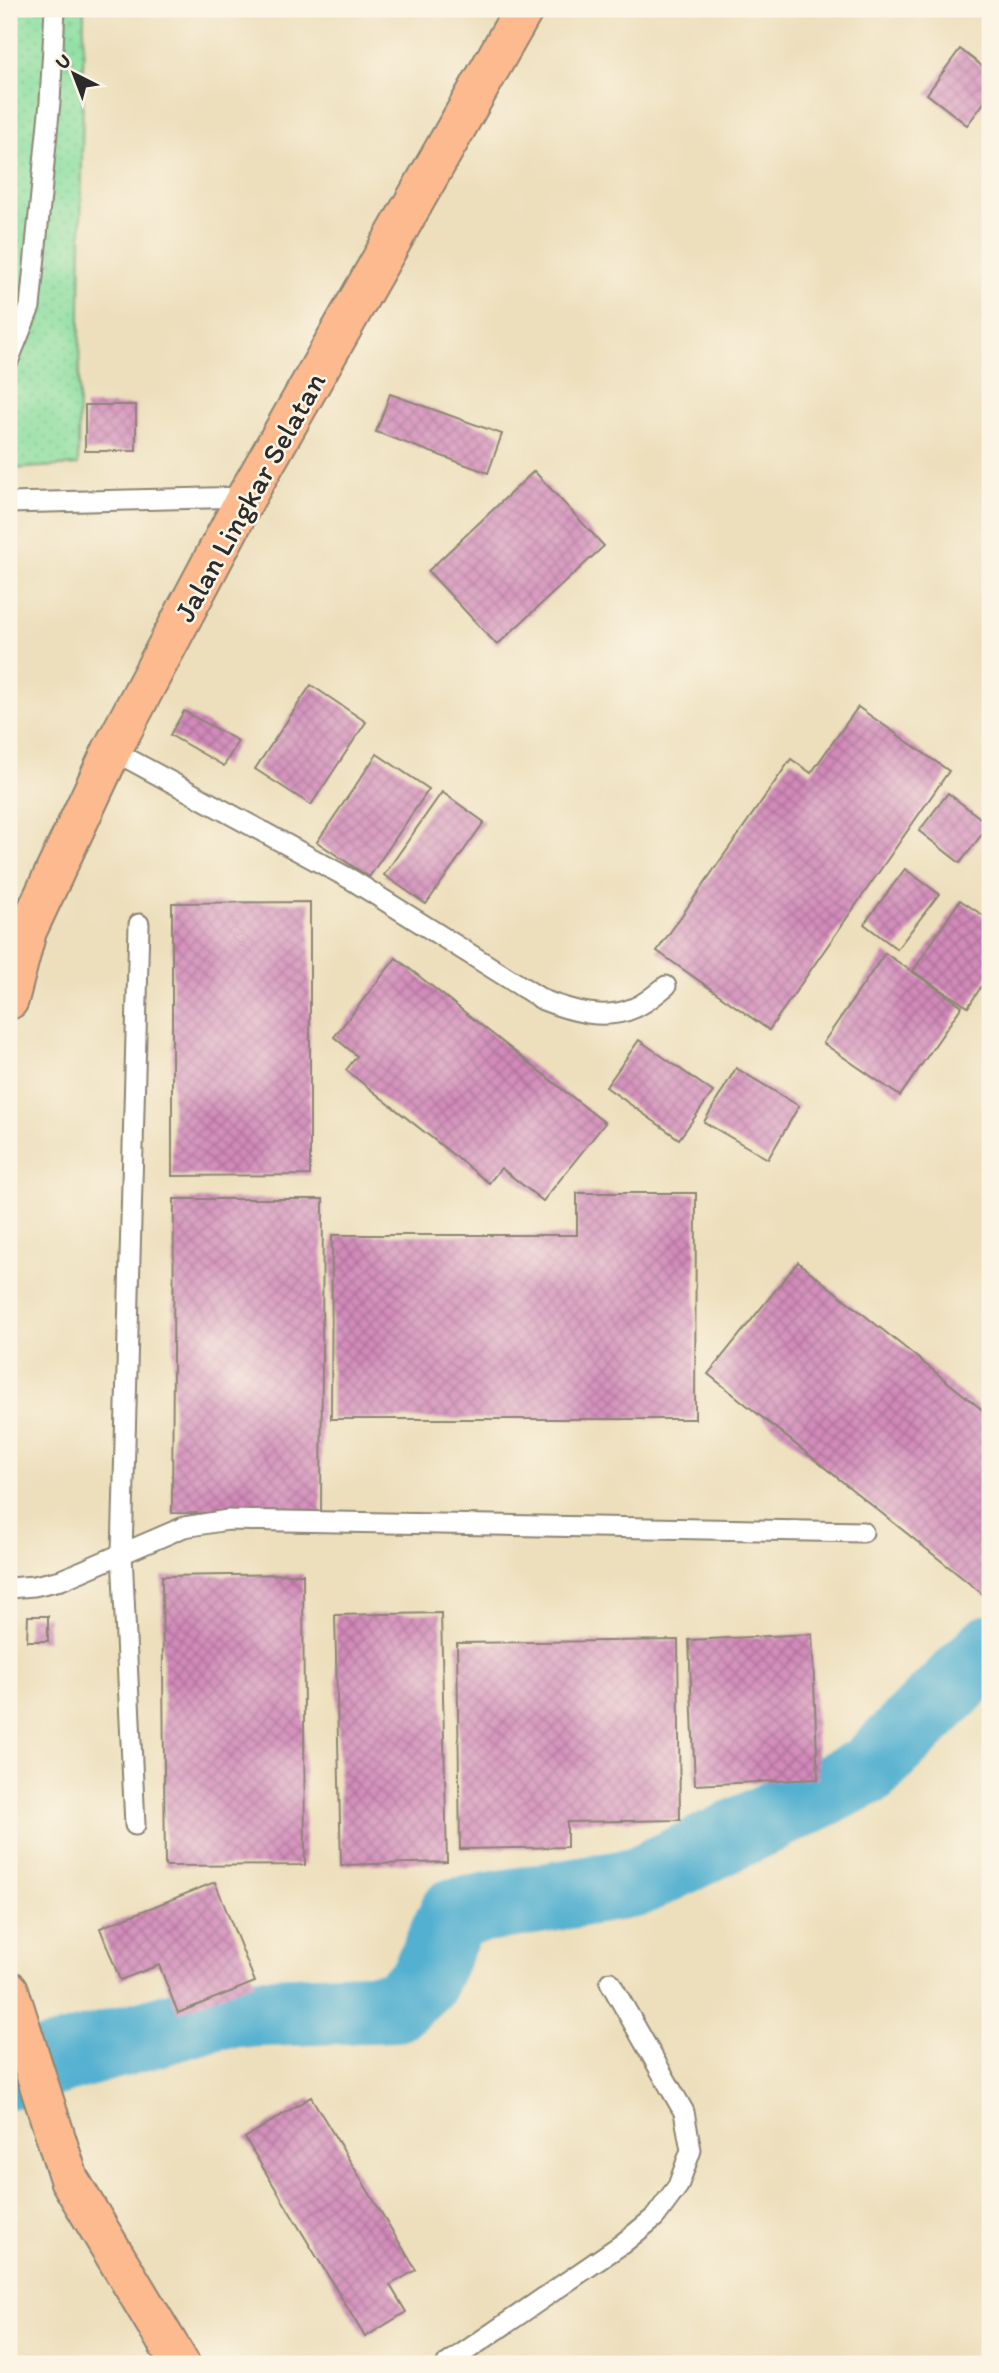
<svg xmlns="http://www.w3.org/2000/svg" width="999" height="2373" font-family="Itim,sans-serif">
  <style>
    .grass { fill: url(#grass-dots); stroke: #5b8466; stroke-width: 2 }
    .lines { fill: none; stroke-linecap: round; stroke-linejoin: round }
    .river { stroke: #52b0d0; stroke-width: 70 }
    .building { fill: url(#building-cross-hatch) }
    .lane-casing { stroke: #8c8574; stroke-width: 23 }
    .highway-casing { stroke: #8c8574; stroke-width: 42 }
    .lane { stroke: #fff; stroke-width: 19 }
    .highway { stroke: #fcba8e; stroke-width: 38 }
    .labels { text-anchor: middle; stroke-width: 5; stroke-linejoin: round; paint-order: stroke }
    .street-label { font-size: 30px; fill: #2b2b2b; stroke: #fcf5e5 }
  </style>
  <defs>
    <pattern id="grass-dots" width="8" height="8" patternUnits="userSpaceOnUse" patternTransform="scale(1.75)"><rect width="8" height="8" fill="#8bdea0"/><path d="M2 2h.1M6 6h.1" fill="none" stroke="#78bf8a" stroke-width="1.8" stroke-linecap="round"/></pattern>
    <pattern id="building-cross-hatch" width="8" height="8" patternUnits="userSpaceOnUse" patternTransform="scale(1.75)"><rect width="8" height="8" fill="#d28aba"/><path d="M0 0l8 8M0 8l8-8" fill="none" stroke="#ab7197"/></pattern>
  </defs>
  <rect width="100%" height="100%" fill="#fcf5e5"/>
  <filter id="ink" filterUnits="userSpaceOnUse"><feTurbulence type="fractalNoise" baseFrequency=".0143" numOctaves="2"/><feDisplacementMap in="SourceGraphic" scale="14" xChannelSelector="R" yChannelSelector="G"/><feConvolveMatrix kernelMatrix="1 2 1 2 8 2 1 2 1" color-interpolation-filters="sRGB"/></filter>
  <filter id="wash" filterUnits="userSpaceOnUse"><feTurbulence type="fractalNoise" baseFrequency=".00686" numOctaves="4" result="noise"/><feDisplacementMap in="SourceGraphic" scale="28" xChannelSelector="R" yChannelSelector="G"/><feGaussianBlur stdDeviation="1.57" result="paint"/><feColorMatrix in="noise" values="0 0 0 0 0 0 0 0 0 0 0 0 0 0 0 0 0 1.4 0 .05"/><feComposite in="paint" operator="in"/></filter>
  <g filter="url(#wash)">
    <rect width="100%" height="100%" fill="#eddfbc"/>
    <path class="grass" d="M9,9H84L78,465L9,469Z"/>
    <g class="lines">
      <path class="river" d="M9,2074L218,2014L395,2007L423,1981L454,1913L634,1883L869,1770L990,1649"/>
    </g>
    <g id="blocks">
      <g class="building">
        <path d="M960,49L990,72V95L967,125L927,94Z"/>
        <path d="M390,394L502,434L488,473L376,432Z"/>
        <rect x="85" y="405" width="51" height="46"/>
        <path d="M534,471L604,546L497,645L428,571Z"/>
        <path d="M311,685L366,722L311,805L255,769Z"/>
        <path d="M858,707L949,771L769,1030L657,951L791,759L811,773Z"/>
        <path d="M184,711L238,741L224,766L170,735Z"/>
        <path d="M377,754L429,789L369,877L317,842Z"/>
        <path d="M442,792L484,822L426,904L384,875Z"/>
        <path d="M948,793L989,825L960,863L919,831Z"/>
        <path d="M905,869L939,894L897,949L864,924Z"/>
        <path d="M960,900L990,920V973L968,1007L913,971Z"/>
        <path d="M310,902V1175L172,1176V903Z"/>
        <path d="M885,953L962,1006L900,1096L823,1043Z"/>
        <path d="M396,958L605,1123L543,1201L501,1168L489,1183L346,1070L357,1056L334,1037Z"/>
        <path d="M639,1040L713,1092L679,1139L606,1087Z"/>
        <path d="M736,1068L799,1106L768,1159L704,1122Z"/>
        <path d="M577,1193H696L695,1419H331L332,1235H577Z"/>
        <path d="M174,1199H323L321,1514L172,1513Z"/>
        <path d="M798,1262L990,1416V1600L708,1374Z"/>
        <path d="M303,1574L305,1865L165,1866L162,1576Z"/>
        <path d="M441,1613L447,1862L341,1865L335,1615Z"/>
        <path d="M28,1616H48V1641H27Z"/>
        <path d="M812,1634L818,1779L695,1785L689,1640Z"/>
        <path d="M678,1640L680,1820L567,1822V1847L460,1849L457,1643Z"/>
        <path d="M215,1882L255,1982L178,2013L159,1965L120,1980L100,1928Z"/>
        <path d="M311,2097L416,2270L390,2285L406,2312L365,2337L245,2138Z"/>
      </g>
    </g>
  </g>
  <g filter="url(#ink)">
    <use href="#blocks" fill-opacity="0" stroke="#8c8574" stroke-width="2"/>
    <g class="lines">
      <defs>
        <g id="lane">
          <path d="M9,359L30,307L50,102L55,9"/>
          <path d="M9,503L246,497"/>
          <path d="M112,750L352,880L543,1000C571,1011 605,1021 634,1008C645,1004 657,993 666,986"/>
          <path d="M9,1588L34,1586L61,1580L184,1527L228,1520L863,1532"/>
          <path d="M135,1825L122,1554L139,924"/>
          <path d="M447,2364L622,2244L655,2217L678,2186L691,2150L684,2112L610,1982"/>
        </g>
        <g id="highway">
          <path d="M9,1000L27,931L112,750L246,497L524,9"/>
          <path d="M9,1990L69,2179L180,2364"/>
        </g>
      </defs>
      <use href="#lane" class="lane-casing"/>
      <use href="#highway" class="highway-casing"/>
      <use href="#lane" class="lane"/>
      <use href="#highway" class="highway"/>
    </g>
  </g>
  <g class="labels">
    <g class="street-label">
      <text transform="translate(250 497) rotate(-61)" y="10">Jalan Lingkar Selatan</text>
    </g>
  </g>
  <rect width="999" height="2373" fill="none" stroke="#fcf5e5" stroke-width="35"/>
  <g transform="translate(74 74) rotate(318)" stroke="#fcf5e5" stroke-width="5" paint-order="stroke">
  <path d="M0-5L12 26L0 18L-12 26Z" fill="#2b2b2b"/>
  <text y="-10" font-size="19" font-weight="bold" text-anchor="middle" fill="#2b2b2b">U</text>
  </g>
</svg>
